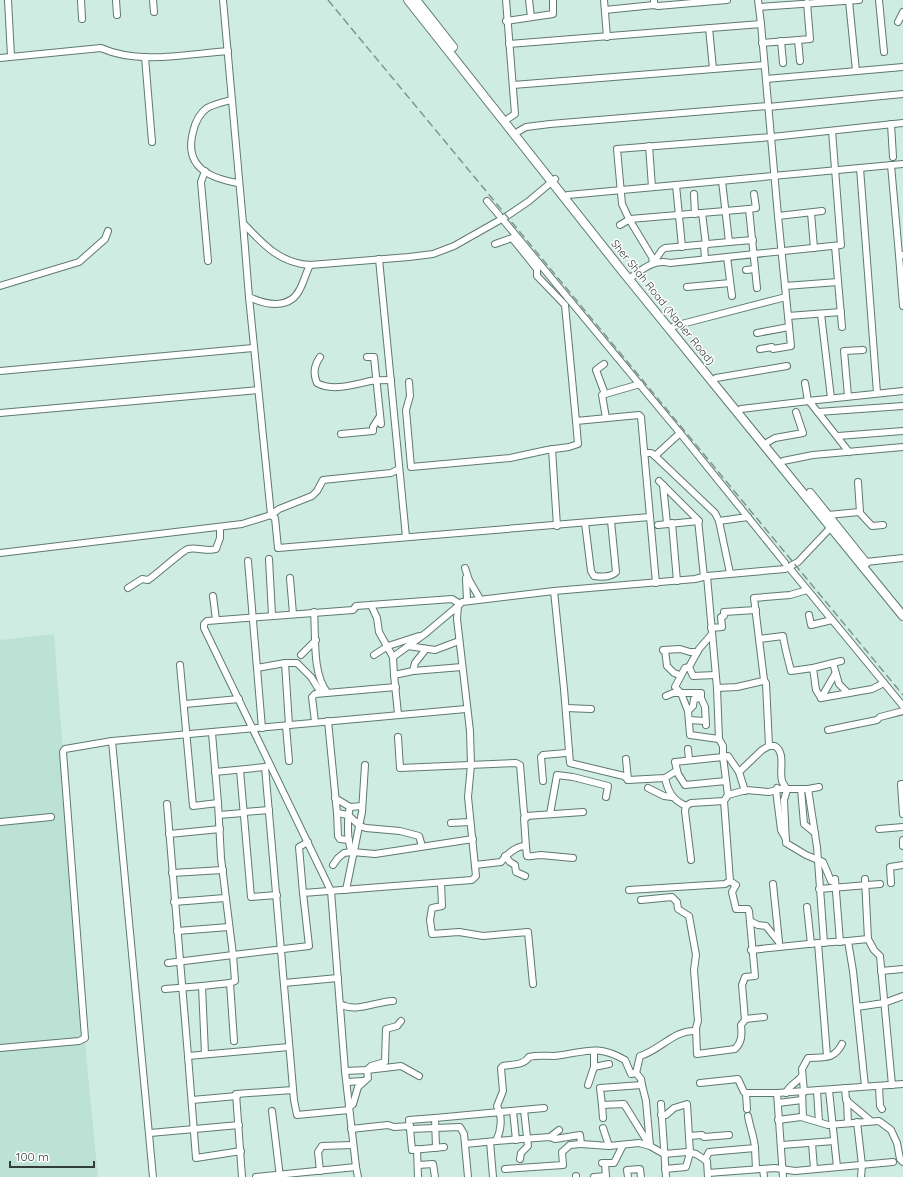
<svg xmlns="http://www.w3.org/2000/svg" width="903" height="1177" font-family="Quicksand,sans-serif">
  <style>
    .built { fill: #bce2d6 }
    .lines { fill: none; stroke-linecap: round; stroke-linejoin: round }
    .minor-casing { stroke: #5f7971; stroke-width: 8 }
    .major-casing { stroke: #5f7971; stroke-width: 10 }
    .minor { stroke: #fff; stroke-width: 6 }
    .major { stroke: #fff; stroke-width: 8 }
    .rail { stroke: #81958f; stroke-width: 1.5; stroke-dasharray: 8 4; stroke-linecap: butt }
    .labels { text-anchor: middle; stroke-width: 3; stroke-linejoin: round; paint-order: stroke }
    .street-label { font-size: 11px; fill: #323d3a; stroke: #fff }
  </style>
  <rect width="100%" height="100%" fill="#cfece2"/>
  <path class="built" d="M54,634L85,1043L98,1177H0V640Z"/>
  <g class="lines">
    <defs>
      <g id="minor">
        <path d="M8,0L11,56"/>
        <path d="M81,0L82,19"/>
        <path d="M116,0L117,15"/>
        <path d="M153,0L154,12"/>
        <path d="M223,0L243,223C263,244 279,263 310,265L409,257L433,254L454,246L507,216L529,201L555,179"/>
        <path d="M506,0L515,114L509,118"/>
        <path d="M529,0L531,17"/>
        <path d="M604,0L607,37"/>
        <path d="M654,0V5L658,6L727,0"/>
        <path d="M879,0L884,52"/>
        <path d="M849,1L856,71"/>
        <path d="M759,7L859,0"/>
        <path d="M605,10L654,5"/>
        <path d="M506,21L553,14V0"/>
        <path d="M898,22L903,12"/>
        <path d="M761,24L778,216"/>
        <path d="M709,28L713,69"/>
        <path d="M798,40L800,61"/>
        <path d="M781,41L783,63"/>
        <path d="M762,43L810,39L807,3"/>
        <path d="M509,44L761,24L758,0"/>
        <path d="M145,57L152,142"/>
        <path d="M0,58L101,48C139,65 187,54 228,51"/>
        <path d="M766,79L903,67"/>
        <path d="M513,85L764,65"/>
        <path d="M231,100C223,102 214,104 207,108C200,113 195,123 193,132C184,166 208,178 238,183"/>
        <path d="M768,107L903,94"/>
        <path d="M891,124L893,157"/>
        <path d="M519,131L526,127L550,124L768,106"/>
        <path d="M649,146L652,187"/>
        <path d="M891,165L899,255"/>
        <path d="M860,168L877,393"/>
        <path d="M205,171L201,182L208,261"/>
        <path d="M722,181L729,242L753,240"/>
        <path d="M676,185L682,247"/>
        <path d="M694,194L695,214"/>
        <path d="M754,194L756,208L749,209L757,288"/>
        <path d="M568,195L903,164"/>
        <path d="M487,201L499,215"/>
        <path d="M702,213L706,245"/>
        <path d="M811,213L814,248"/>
        <path d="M504,221L680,433L785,563"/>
        <path d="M243,223L249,297C266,305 290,310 300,289C304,281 306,273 310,265"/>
        <path d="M620,225L630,219L749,209"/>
        <path d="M495,244L512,238L537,269V276L565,305L576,421"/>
        <path d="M704,245L705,259"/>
        <path d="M835,246L842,327"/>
        <path d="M903,255H899L903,306"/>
        <path d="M727,257L732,296"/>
        <path d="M379,259L406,537"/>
        <path d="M653,263L652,257L629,219L622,204L617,149L772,137L903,123"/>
        <path d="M653,263L662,250L665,248L729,242"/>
        <path d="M746,270L755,269"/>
        <path d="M633,276C644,268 655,259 670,263L841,245L832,131"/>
        <path d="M0,286L79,262L105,239L108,231"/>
        <path d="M785,286L838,282"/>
        <path d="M687,287L730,283"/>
        <path d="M249,297L271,515L275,518L278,548L650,517"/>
        <path d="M821,314L831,398"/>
        <path d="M788,316L841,312"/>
        <path d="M674,326L786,297"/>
        <path d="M757,333L789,327"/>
        <path d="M760,349L772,347L773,349L791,346L778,216L822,211"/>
        <path d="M320,357C314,366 313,373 317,383C333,392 355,384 371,381C377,380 384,380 391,380"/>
        <path d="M367,357H374L381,424"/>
        <path d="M604,364L596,370L605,394"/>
        <path d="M0,371L253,348"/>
        <path d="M716,378L787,366"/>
        <path d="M409,382L410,396L406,410L411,467L510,458L547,450L569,447L578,444L576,421L639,415L641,417L656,583"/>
        <path d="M805,383L808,401L903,391"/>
        <path d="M848,396L844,351L863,350"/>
        <path d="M741,409L809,401L849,452"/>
        <path d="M818,412L903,406"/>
        <path d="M0,413L258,390"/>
        <path d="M606,418L602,395L640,384"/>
        <path d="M341,434L373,431V427L380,416"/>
        <path d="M838,436L903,431"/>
        <path d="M768,442L775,438L803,433L796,412"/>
        <path d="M552,449L557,526"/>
        <path d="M644,453H651L654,455L715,513L719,521L730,573"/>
        <path d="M655,456L680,433"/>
        <path d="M783,461L813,455L903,447"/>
        <path d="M659,481L698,520L704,577"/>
        <path d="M858,482L860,512"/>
        <path d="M663,485L667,523"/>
        <path d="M828,515L859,512L872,526L883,525"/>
        <path d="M719,521L748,517"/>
        <path d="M585,523L591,571L594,576C601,577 612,577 616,572L611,521"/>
        <path d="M672,523L677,581"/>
        <path d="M658,525L699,521"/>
        <path d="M0,553L242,524L271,515L279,509L312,496L317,491L323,480L391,473L399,469"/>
        <path d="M269,559L272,615"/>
        <path d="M248,561L262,728"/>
        <path d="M866,562L903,558"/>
        <path d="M465,568L469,580L480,599"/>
        <path d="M791,570L903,706"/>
        <path d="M707,576L717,688L737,687L763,681L764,680L759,639L783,636C785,649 788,659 791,671L813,668"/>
        <path d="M290,578L293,614"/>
        <path d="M466,578L467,600"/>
        <path d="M128,588L142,579L148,580C156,575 183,550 188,549C197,547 208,552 216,549L220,538V527"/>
        <path d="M554,591L564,689L570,763L624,776L628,780L665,778L676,771"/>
        <path d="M213,596L216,620"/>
        <path d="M371,605L377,618L379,632L393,657L394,675L413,671L462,667"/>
        <path d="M314,612C316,636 312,673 327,692"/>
        <path d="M809,615L811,625L832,620"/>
        <path d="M711,628L722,627L721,617L724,616V612L756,610"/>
        <path d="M759,639L754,598L790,595L807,590"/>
        <path d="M408,646L435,650L459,641"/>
        <path d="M663,650L680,649L690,652H697"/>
        <path d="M665,650L667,666L674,673L680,675"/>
        <path d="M301,655L316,640"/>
        <path d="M374,655L388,646L419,636"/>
        <path d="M393,657L426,633L458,606"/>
        <path d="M285,663L289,725"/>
        <path d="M833,663L839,684L848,693"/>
        <path d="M689,667L699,649L711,635"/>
        <path d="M257,668L285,663H297L311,677L321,693"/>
        <path d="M413,671L415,663L426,649"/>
        <path d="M394,675L398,714"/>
        <path d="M764,680L766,683L769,746H775C786,753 779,771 782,781C783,784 786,787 787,790L784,800L786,843L806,855L823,862L831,881L835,882"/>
        <path d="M717,688L719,739"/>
        <path d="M666,696L673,693H701V698L694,699L693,706L688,711L690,735L719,739L723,746V757"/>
        <path d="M701,698L705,707L706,725"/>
        <path d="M821,698L872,689L884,683"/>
        <path d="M821,698L816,690L813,668L841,661"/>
        <path d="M821,698L835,674"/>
        <path d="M185,704L239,699"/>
        <path d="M566,708L591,709"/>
        <path d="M688,711L681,693L675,687L685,668L689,667L693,676L715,675"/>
        <path d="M689,720L705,721"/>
        <path d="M328,721L337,813L348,815L360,826L366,828L400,831L419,836L422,846"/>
        <path d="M315,722L312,697L315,694L396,687"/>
        <path d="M286,726L289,761"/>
        <path d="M828,730L877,720L880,717L903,711"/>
        <path d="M212,733L218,803"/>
        <path d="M398,737L400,768L516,763L520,765L524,813L526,818H524L526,847"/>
        <path d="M112,741L153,1177"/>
        <path d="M688,749L689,760"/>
        <path d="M723,757L675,762L678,774L685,785L726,781"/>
        <path d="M626,759L628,780"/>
        <path d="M270,765L265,767L294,1100L297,1115L349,1110"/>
        <path d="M240,770L251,897L277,895"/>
        <path d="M215,772L265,767"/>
        <path d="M665,778C668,792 673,800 686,806"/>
        <path d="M543,781L541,757L543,755L566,753L569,751"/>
        <path d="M903,784H901L903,814"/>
        <path d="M819,787L808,789L817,847L824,943"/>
        <path d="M648,788L664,796L672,797"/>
        <path d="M777,788L776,790L781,830L786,839"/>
        <path d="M801,789L804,824L815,833"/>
        <path d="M745,791L739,772L762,750L769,746"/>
        <path d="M728,795L723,757L728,756L739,772"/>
        <path d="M335,798L350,807L362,806"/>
        <path d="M167,804L188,1056"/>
        <path d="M350,807C347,818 347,843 352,852"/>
        <path d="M245,812L269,810"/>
        <path d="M337,812L338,836L340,839L349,840"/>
        <path d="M550,814L557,775L573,777L608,786L606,797"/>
        <path d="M219,815L243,813"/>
        <path d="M526,816L583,812"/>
        <path d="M0,822L51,817"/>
        <path d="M451,823L470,822"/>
        <path d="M879,829L903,827"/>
        <path d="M169,834L220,829"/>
        <path d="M903,840V846"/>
        <path d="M505,856L510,862L515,865L516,872L525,876"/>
        <path d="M691,860L685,811L686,806L691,803L724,801L728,795L746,790L769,792L780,789H808"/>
        <path d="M333,865L338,858L344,853L352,852L375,854L473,839"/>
        <path d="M475,865L501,862C506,855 515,847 524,846L526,847L527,856C532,857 536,855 541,855C551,856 562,857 573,858"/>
        <path d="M172,873L223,870"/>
        <path d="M835,879L840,942"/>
        <path d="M865,879L868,939"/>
        <path d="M441,883L442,906L432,908L430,920L432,934L459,932L483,936L528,932L533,984"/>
        <path d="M891,883L890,867L903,865"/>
        <path d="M773,884L779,942"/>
        <path d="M819,889L880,884"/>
        <path d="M346,890L362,812L365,765"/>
        <path d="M629,890L725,884L730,881"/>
        <path d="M303,893L299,847L308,842"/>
        <path d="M641,900L672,897L677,902L678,909L689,916L696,955L694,970L698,1021L696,1028L697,1054L735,1049C742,1042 742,1035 741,1025L745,1020L742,985L745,977L755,976L749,911L748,909H736L732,892L736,885L730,881L724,801"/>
        <path d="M174,902L225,898"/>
        <path d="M807,907L811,944"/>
        <path d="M750,921L758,925L766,926L778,941"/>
        <path d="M177,931L229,927"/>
        <path d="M751,950L818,943"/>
        <path d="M168,963L233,955L221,858L218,803L193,806L180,665"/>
        <path d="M881,971L903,969"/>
        <path d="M284,983L338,978"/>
        <path d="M165,989L202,986"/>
        <path d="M340,1004C357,1013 373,1002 393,1001"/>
        <path d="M857,1007L884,1003L903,996"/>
        <path d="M745,1019L764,1017"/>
        <path d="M234,1041L230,983L235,981L233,955L309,946L303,893L472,880L476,876L468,797L471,765L470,731L457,619L458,606L462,602L554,591L695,579L707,576L785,569L798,562L833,525"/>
        <path d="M0,1048L79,1041L85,1038L63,752L65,749L112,741L466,709"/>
        <path d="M205,1054L202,986L230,983"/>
        <path d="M827,1056L818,943L848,941"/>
        <path d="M594,1067L609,1064"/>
        <path d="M345,1071L367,1070L371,1066L385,1062L386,1029L397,1026L401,1021"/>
        <path d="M636,1073L641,1079L642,1085"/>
        <path d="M347,1082L363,1081"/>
        <path d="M700,1083L738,1079L744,1092L746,1093"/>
        <path d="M588,1085L594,1067V1051"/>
        <path d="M642,1085L646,1101L650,1146L624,1104L602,1105L600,1088Z"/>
        <path d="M865,1086L853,971L848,941L868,939L874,950L880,956L892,1085"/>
        <path d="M879,1086L880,1106L882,1109"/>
        <path d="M845,1088L846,1100L871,1121"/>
        <path d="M829,1090L837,1167"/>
        <path d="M817,1091L819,1122"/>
        <path d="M802,1092L803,1117"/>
        <path d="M804,1092L802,1069L808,1058C824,1057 834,1060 842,1044"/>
        <path d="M777,1093L903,1084"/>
        <path d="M786,1093C790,1084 797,1083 802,1076"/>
        <path d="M192,1100L237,1096"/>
        <path d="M847,1100L848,1123"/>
        <path d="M778,1103L802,1100"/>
        <path d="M661,1104L666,1177"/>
        <path d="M602,1105L603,1118"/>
        <path d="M349,1107L353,1104L358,1087L368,1078L367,1070L401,1066L419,1076"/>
        <path d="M747,1109L746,1093H777L783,1177"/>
        <path d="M272,1111L280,1177"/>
        <path d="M513,1111L516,1140"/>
        <path d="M661,1115H666L674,1108L687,1104L690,1153L686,1167L665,1169"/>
        <path d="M435,1118L544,1108"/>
        <path d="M778,1120L801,1117L828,1125L879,1121L891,1130L897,1143L900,1159L903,1162"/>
        <path d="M857,1122L862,1165L861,1177"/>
        <path d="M603,1128L609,1146"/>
        <path d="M351,1129L388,1125L394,1127L410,1126"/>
        <path d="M410,1129L409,1120L435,1118L436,1148"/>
        <path d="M150,1133L239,1125"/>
        <path d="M689,1136L702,1135L704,1137L729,1135"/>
        <path d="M550,1137L559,1130"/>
        <path d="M496,1141L550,1137L555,1139L580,1135L581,1144L609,1146L639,1143L650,1146L664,1154L687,1152L696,1154L707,1161L708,1177"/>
        <path d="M490,1142L493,1177"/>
        <path d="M812,1143L814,1169"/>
        <path d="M465,1144L496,1141C501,1131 503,1117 497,1106L503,1091L501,1068L503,1066C512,1064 523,1066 529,1057C537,1055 545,1056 554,1056C584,1053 596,1043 625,1060L631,1074L636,1073L640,1056C659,1051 675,1029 696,1031"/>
        <path d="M782,1145L834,1141"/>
        <path d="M444,1147L412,1150L410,1129L460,1127L464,1134L468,1177"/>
        <path d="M755,1148L756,1169"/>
        <path d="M417,1149L418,1177"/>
        <path d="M241,1151L196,1158L188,1056L289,1047"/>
        <path d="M520,1159L521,1153L528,1146L524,1110"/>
        <path d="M705,1160L709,1152L755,1148C754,1136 750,1128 748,1116"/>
        <path d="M602,1163H614L623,1145"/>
        <path d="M605,1163L606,1177"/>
        <path d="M418,1165L433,1164L435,1177"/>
        <path d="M505,1169L563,1165L562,1152L570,1145L581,1144"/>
        <path d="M763,1169L764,1177"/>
        <path d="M320,1171L318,1152L322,1146L353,1145"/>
        <path d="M708,1173L775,1168L795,1171L893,1162"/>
        <path d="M576,1176V1177"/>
        <path d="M242,1177L236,1094L293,1090"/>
        <path d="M256,1177L356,1167"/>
        <path d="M358,1177L356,1167L345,1071L331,891L204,628V624L207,621L353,610L356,606L452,599L460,604"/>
        <path d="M594,1177L606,1176"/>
        <path d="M628,1177L627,1170L640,1169L641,1177"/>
      </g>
      <g id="major">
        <path d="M408,0L623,272L903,616"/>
        <path d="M416,0L453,47"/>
        <path d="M810,493L866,563"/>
      </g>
    </defs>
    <use href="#minor" class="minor-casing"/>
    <use href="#major" class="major-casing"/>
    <use href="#minor" class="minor"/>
    <use href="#major" class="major"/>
    <path class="rail" d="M328,0L903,695"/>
  </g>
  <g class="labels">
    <g class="street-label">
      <text transform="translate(663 302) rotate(51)" y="4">Sher Shah Road (Napier Road)</text>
    </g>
  </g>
  <path d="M10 1161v6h84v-6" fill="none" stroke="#323d3a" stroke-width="2"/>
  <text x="16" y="1161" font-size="12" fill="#323d3a" stroke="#ffffff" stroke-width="3" paint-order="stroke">100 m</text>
</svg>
